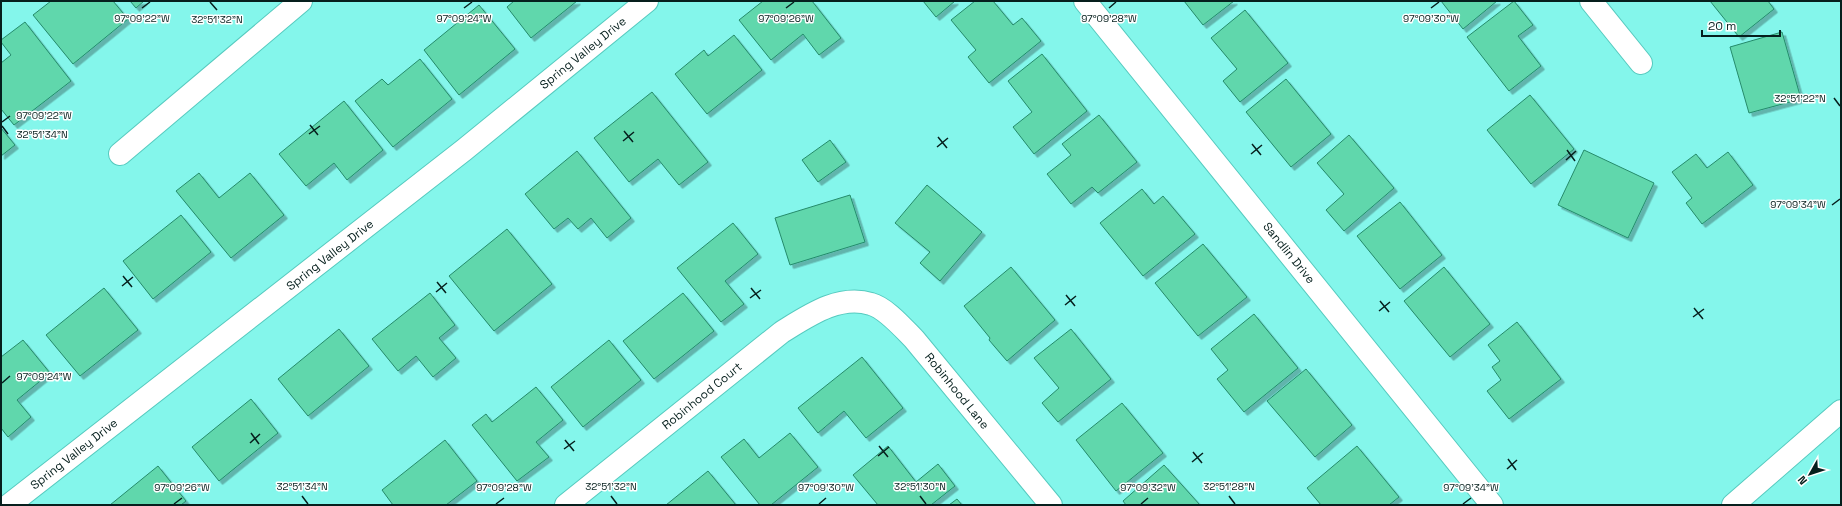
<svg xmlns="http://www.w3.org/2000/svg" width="1842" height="506" font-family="'Space Grotesk',sans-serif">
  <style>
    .building { fill: #61d7ac; stroke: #248b6b; filter: url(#shadow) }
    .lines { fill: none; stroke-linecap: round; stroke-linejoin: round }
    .minor-casing { stroke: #56cabf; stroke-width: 24 }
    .minor { stroke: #fff; stroke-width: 22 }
    .ticks { fill: none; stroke: #061f1d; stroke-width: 1.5 }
    .labels { text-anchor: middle; stroke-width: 3; stroke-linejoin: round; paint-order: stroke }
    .street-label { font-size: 12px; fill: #061f1d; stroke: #fff }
    .ticks-label { font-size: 10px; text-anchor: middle; fill: #061f1d; stroke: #fff; stroke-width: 3; stroke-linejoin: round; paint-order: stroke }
  </style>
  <defs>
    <filter id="shadow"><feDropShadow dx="3.5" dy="3.5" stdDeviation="0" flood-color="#0004"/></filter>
  </defs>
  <rect width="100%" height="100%" fill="#84f6eb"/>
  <g class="building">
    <path d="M51,1H113L128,19L73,64L33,15Z"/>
    <path d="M130,1H144L136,8Z"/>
    <path d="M514,1H577L531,38L507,7Z"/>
    <path d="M763,1H812L841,38L819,55L803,34L771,60L739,20Z"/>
    <path d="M923,1H955L936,17Z"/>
    <path d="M975,1H993L1013,25L1022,18L1041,41L989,83L968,57L976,50L951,20Z"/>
    <path d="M1184,1H1234L1203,25Z"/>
    <path d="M1441,1H1497L1463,29Z"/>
    <path d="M1514,1L1533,25L1518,36L1541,66L1509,91L1467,37Z"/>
    <path d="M1710,1H1768L1774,9L1739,37Z"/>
    <path d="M479,5L515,49L459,95L424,50Z"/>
    <path d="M1245,10L1288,63L1240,102L1223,81L1237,69L1211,38Z"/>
    <path d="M25,22L71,81L14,125L1,109V63L11,55L1,42V40Z"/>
    <path d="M1782,32L1801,99L1749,113L1730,47Z"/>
    <path d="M734,35L762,70L707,114L675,74L704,50L708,56Z"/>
    <path d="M1042,54L1087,111L1034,154L1013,127L1032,112L1008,81Z"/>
    <path d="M420,59L452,99L393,147L355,101L382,79L388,85Z"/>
    <path d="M1286,79L1331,134L1291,167L1246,112Z"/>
    <path d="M652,92L708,162L679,185L658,159L629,182L594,138Z"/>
    <path d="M1530,95L1574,149L1531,184L1487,130Z"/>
    <path d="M344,101L383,150L347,180L334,163L306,186L279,154Z"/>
    <path d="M1099,115L1137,162L1098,193L1092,187L1071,204L1047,174L1071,155L1062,144Z"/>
    <path d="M1,128L15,145L1,156Z"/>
    <path d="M1349,135L1394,188L1344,231L1326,210L1344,194L1317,163Z"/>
    <path d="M830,140L846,162L818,182L802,160Z"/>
    <path d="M1584,150L1654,183L1628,238L1558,205Z"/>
    <path d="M577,151L631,218L607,238L591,218L578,229L568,218L554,229L525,194Z"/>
    <path d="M1728,152L1753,185L1702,224L1686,203L1692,198L1672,172L1696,154L1707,168Z"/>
    <path d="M199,173L219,198L250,173L284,215L231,258L176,191Z"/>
    <path d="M927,185L982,232L940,281L920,263L930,252L895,223Z"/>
    <path d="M1142,189L1154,204L1163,196L1195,234L1143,276L1100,223Z"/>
    <path d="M850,195L865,242L790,265L775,218Z"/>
    <path d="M1400,202L1442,255L1400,289L1357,236Z"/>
    <path d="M181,215L211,252L153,299L123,261Z"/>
    <path d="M733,223L758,254L725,281L744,304L721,322L677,268Z"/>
    <path d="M507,229L552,284L494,331L449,276Z"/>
    <path d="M1203,244L1247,297L1198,336L1155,283Z"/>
    <path d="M1011,267L1055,320L1007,361L989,340L990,338L964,306Z"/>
    <path d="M1444,267L1490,324L1450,357L1404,301Z"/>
    <path d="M104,288L138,330L80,376L46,335Z"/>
    <path d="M430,293L455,325L439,338L456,358L433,377L416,356L398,371L372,339Z"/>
    <path d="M683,293L714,331L654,379L623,341Z"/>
    <path d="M1254,314L1298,368L1244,412L1217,379L1228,370L1211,349Z"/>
    <path d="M1517,322L1561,379L1509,419L1487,391L1501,380L1492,367L1500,361L1488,345Z"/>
    <path d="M339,329L369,366L308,416L278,379Z"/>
    <path d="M1071,329L1111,379L1058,422L1042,403L1059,388L1034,358Z"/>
    <path d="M23,340L50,373L17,400L31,417L8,437L1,428V357Z"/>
    <path d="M609,340L641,380L583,427L551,387Z"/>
    <path d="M862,357L903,408L866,438L844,411L818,433L798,408Z"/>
    <path d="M1306,369L1352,425L1315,457L1267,401Z"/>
    <path d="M536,387L563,420L536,442L549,457L517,481L472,425L486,414L492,422Z"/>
    <path d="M251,399L278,433L219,481L192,447Z"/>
    <path d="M1122,403L1163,453L1116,491L1076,440Z"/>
    <path d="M790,433L818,467L771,505H760L721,457L744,439L759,458Z"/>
    <path d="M445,440L477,481L446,505H393L382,490Z"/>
    <path d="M888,446L916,482L938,464L955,486L931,505H878L853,475Z"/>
    <path d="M1357,446L1399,497L1389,505H1321L1307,488Z"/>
    <path d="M1164,465L1200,505H1126L1123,501Z"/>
    <path d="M158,466L186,501L181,505H110Z"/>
    <path d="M708,471L736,505H666Z"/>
    <path d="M957,499L962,505H949Z"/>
  </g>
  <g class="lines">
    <defs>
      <g id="minor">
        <path d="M1085,1L1492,505"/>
        <path d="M1591,1L1641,63"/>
        <path d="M120,154L301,1"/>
        <path d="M9,505L464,150L647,1"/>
        <path d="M566,505L782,332C808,316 839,294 871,304C886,308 903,328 914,339L1051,505"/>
        <path d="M1733,505L1841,411"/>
      </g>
    </defs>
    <use href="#minor" class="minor-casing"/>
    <use href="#minor" class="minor"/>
  </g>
  <path class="ticks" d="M210,2L217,10M142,8L150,2M464,8L472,2M786,8L794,2M1109,8L1116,2M1431,8L1439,2M1834,98L1840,106M2,122L10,116M310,125L318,135M2,126L8,134M624,131L633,142M309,134L320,126M938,137L947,148M623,141L634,132M1252,144L1261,155M937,147L948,138M1567,150L1575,161M1251,154L1262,145M1566,160L1576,151M1832,205L1840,199M123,276L132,287M437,282L446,293M122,286L133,277M751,288L760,299M436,292L447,283M1066,295L1075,306M750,298L761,290M1380,301L1389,312M1065,305L1076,296M1694,308L1703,319M1379,311L1390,302M1693,317L1704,309M2,383L10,376M251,433L259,444M565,440L574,451M250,443L260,434M879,446L888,457M564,449L575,441M1193,452L1202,463M878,456L889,447M1508,459L1516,470M1192,462L1203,453M1507,469L1517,460M302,496L308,504M611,496L617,504M920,496L926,504M1229,496L1235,504M174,504L182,498M496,504L504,498M819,504L826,498M1141,504L1148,498M1463,504L1471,498"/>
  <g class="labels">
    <g class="street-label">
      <text transform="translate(583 53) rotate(-39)" y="4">Spring Valley Drive</text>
      <text transform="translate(1289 253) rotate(51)" y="4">Sandlin Drive</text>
      <text transform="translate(330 255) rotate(-38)" y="4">Spring Valley Drive</text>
      <text transform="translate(957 391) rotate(51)" y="4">Robinhood Lane</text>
      <text transform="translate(702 396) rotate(-39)" y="4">Robinhood Court</text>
      <text transform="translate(74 454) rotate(-38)" y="4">Spring Valley Drive</text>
    </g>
  </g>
  <g class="ticks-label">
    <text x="142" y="22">97°09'22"W</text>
    <text x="464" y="22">97°09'24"W</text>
    <text x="786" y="22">97°09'26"W</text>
    <text x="1109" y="22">97°09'28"W</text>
    <text x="1431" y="22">97°09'30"W</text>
    <text x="217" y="23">32°51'32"N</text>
    <text x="1800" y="102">32°51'22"N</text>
    <text x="44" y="119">97°09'22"W</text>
    <text x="42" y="138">32°51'34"N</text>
    <text x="1798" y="208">97°09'34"W</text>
    <text x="44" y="380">97°09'24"W</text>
    <text x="302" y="490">32°51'34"N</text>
    <text x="611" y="490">32°51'32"N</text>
    <text x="920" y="490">32°51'30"N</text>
    <text x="1229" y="490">32°51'28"N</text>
    <text x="182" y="491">97°09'26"W</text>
    <text x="504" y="491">97°09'28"W</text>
    <text x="826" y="491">97°09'30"W</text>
    <text x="1148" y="491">97°09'32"W</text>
    <text x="1471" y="491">97°09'34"W</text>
  </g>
  <rect width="1842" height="506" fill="none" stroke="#061f1d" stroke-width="4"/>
  <g transform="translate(1810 474) rotate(231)" stroke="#ffffff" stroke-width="3" paint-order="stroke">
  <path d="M0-3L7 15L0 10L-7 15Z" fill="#061f1d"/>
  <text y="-6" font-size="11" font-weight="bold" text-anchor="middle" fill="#061f1d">N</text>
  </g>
  <path d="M1702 30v6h78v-6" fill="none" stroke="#061f1d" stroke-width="2"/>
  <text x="1708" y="30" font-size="12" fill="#061f1d" stroke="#ffffff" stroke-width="3" paint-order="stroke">20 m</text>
</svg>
